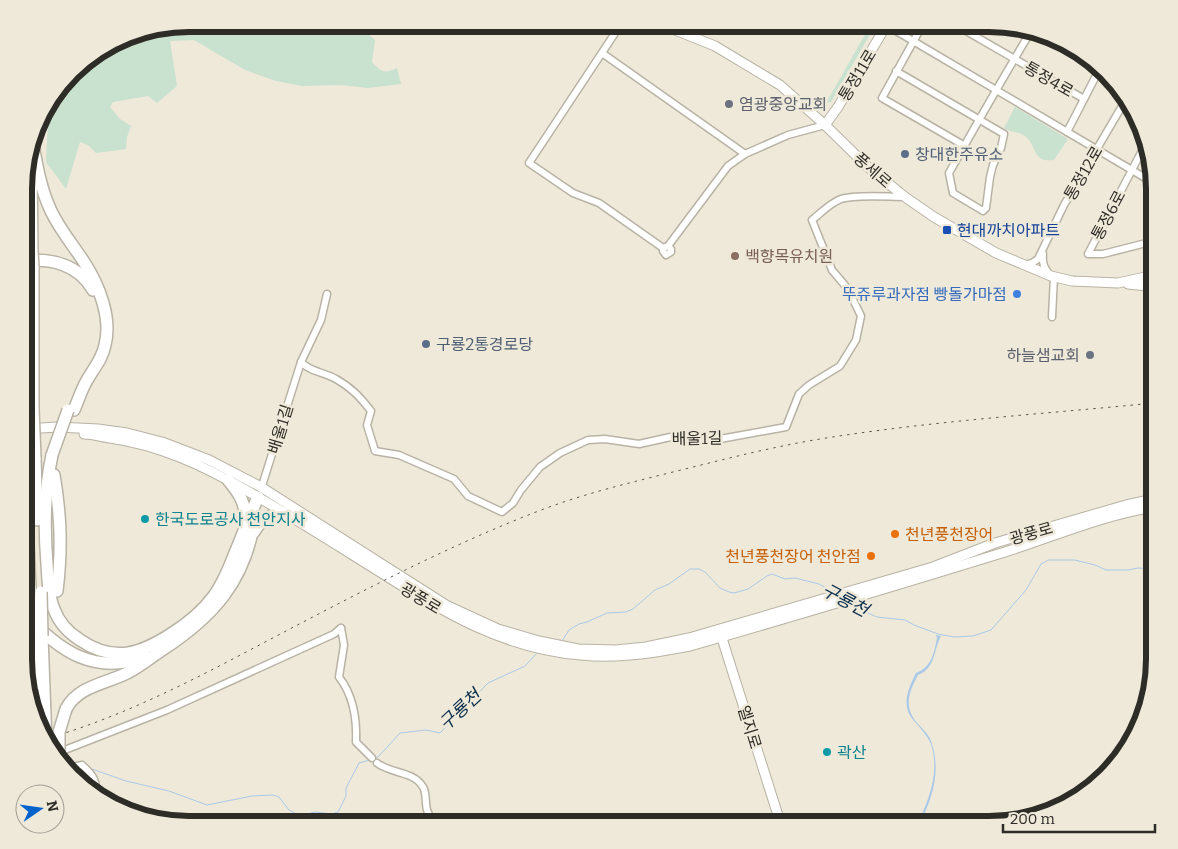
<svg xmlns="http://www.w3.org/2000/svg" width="1178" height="849" font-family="Bitter,'Noto Sans KR',serif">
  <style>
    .green { fill: #c9e1cf }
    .water { fill: #aac9e7 }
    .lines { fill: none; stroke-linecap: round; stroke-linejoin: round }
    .stream { stroke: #aac9e7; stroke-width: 1 }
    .street-casing { stroke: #b8b3a4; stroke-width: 9 }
    .secondary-casing { stroke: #b8b3a4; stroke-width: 11 }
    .highway-casing { stroke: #b8b3a4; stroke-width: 14 }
    .street { stroke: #fff; stroke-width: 6 }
    .secondary { stroke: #fff; stroke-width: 9 }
    .highway { stroke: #fff; stroke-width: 11 }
    .rail { stroke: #5a574f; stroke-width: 1; stroke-dasharray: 2.5 5; stroke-linecap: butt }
    .highway-bridge-casing { stroke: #b8b3a4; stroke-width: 14; stroke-linecap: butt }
    .highway-bridge { stroke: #fff; stroke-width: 11 }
    .worship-dot { fill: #6b7280; stroke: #efe9da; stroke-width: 2 }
    .service-dot { fill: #5c6f8a; stroke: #efe9da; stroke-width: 2 }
    .transit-dot { fill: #1a4fb4; stroke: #efe9da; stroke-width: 2 }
    .education-dot { fill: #8d6e63; stroke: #efe9da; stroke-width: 2 }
    .shop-dot { fill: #3f7fe0; stroke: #efe9da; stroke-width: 2 }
    .culture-dot { fill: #0f9aa8; stroke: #efe9da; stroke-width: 2 }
    .food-dot { fill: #e8710a; stroke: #efe9da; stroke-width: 2 }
    .labels { text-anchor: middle; stroke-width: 5; stroke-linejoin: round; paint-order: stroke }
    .street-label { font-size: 16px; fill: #2e2c26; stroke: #efe9da }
    .worship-label { font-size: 16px; fill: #5b616d; stroke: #efe9da; text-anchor: start }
    .service-label { font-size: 16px; fill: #4e5e75; stroke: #efe9da; text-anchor: start }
    .transit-label { font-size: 16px; fill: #164399; stroke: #efe9da; text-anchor: start }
    .education-label { font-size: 16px; fill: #785e54; stroke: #efe9da; text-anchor: start }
    .shop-label { font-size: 16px; fill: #366cbe; stroke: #efe9da; text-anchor: end }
    .culture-label { font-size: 16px; fill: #0d838f; stroke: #efe9da; text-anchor: start }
    .food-label { font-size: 16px; fill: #c56008; stroke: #efe9da; text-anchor: start }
    .water-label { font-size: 18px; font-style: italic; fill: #0a2e4b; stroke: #efe9da }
    .rim { fill: none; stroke: #2e2c26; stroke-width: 6 }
  </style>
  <rect width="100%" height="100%" fill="#efe9da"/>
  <g class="green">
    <path d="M189,24H369L365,31L375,40L372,62C381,72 384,74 397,68L401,84L368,88L340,85L302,86L276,81L245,70L194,40L170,41L177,86L157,103L148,96L113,102L110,107L120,119L131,126L127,137L126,149L96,153L88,145L80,142L66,189L46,162L49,103L80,65L136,33Z"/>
    <path d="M871,24H876L831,102L826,103Z"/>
    <path d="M1015,107L1068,139L1054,160C1032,163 1037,146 1026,137C1019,131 1011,133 1004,128Z"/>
  </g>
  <path class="water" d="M936,635L941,636C933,651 936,668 918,675C910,690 904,704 914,719C920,728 929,732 932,744C941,773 932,799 919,825H917C929,800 940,772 931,744C927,735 921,729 915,722C900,707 908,689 916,673C932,667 934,653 937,638Z"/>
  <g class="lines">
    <g class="stream">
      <path d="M849,603L856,608L877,617L905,620L914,625L938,634L954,637L973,636L991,630L1026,590L1041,564L1048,560H1075L1095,565L1106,570H1128L1138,568L1154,569"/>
      <path d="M562,641L569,630L579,624L587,622L607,613L626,612L633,609L655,590L669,584L690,569H699L705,572L720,588L729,592L734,593L748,589L767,576L772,574L785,579L795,578L819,584L834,592"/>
      <path d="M374,759L378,757L400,733L426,730L440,733L488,683L525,666L537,653"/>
      <path d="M92,769L126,781L169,791L207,805L252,796L273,795L279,797L289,810L300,816L315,812L332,814L338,812L346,796V788L359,763L370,760"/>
    </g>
    <defs>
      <g id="street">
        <path d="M621,24L529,163L573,193L599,203L663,248"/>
        <path d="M923,24L882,98L965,146"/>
        <path d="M954,24L1084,99"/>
        <path d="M886,25L1147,179L1154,181"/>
        <path d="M1037,33L1097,67"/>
        <path d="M602,53L745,154"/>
        <path d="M896,71L1004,134L1001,148L993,165L990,177L986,208L983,211L953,193L949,173C976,125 1003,78 1031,31"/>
        <path d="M1067,132L1099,70"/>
        <path d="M1145,145L1088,254H1103L1154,241"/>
        <path d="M668,246L671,249V252L666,255L663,251V248L668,246L728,166L745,154L788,135L825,125"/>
        <path d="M1043,254C1042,263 1044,268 1050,275"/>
        <path d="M1024,265L1032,263L1038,259L1064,205L1125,101"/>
        <path d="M327,294L321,320L301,362C310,372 324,372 336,379C352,388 360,397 371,411L367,425L375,451L399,455L454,479L468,496L502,512L513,503L521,490L540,467L560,453L588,440L605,439L639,444L675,436L720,439L786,427L799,394L809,385L840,366L856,340L861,316L848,289L832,270L812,220C821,213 830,203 841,199C856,194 888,197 905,197"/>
        <path d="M1052,317L1054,276"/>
        <path d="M261,489L301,362"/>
        <path d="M341,628L344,645L339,677C353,695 357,719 356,742L372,758"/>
        <path d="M57,753L167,710L334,634L341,628"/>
        <path d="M377,763C391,774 414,771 423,787C427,794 425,803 427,810C429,815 432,820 434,825"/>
        <path d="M68,768L82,765C94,776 96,779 97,796"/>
      </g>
      <g id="secondary">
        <path d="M660,24L715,46L780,85L825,125L868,167L905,197L934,217L996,253L1051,276L1072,281L1118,283L1154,275"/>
        <path d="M825,125L838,107L887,24"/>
        <path d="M1128,284L1147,286L1154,290"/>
        <path d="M25,429L57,427L98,429L127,433L162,442L209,460L261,487L446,605L498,629L539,641L578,649L616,650L646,647L689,638L933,567L995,543L1126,505L1154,499"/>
        <path d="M84,434C93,434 102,437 110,438C159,445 202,465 244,489C290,515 335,544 380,572C443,612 504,649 581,655C618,659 653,653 690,646C795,616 901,584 1005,552C1055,536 1103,515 1154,507"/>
        <path d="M720,632L781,825"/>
      </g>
      <g id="highway">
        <path d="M33,145C37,167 41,190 51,211C60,230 73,245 84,262C99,285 112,318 105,345C102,360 93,369 86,382C81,391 78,401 74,410"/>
        <path d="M31,161L32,251"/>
        <path d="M25,261C52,258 79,265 93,290"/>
        <path d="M33,267V409"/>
        <path d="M52,455C44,492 44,528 47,564C48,579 48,595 54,609C59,623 69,633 80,640C114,663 140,654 171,634C187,624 202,612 213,597C223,584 229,568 235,553C243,534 250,515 258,497"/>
        <path d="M35,458L37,520"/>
        <path d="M25,472L30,589"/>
        <path d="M54,475C61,516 62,550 57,591"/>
        <path d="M228,480C240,494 246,504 246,523"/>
        <path d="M254,532C261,519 270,514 285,513"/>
        <path d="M25,614C60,652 94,675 146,657"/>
        <path d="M32,633L35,710"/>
        <path d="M42,636L44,689"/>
        <path d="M66,709C78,686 105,684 127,673C139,667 150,658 162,650C214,616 245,581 255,518"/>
      </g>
    </defs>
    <use href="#street" class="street-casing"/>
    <use href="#secondary" class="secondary-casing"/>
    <use href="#highway" class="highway-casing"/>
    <use href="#street" class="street"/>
    <use href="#secondary" class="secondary"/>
    <use href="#highway" class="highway"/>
    <path class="rail" d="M45,739C130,715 208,672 286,631C366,589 451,545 536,512C582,494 629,483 677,471C725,459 772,447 820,439C931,421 1043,414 1154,403"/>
    <defs>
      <g id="highway-bridge">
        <path d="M32,251L33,267"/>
        <path d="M33,409L35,458"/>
        <path d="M52,455L68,410"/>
        <path d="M30,589L32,633"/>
        <path d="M41,592L42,636"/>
        <path d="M44,689L46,742"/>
        <path d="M59,757V732L66,709"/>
      </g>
    </defs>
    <use href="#highway-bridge" class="highway-bridge-casing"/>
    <use href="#highway-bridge" class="highway-bridge"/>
  </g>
  <g class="worship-dot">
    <circle cx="729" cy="104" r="5"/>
    <circle cx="1090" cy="355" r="5"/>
  </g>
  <g class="service-dot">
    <circle cx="905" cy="154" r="5"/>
    <circle cx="426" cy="344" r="5"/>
  </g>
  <rect class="transit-dot" x="942" y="225" width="10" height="10" rx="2.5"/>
  <circle class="education-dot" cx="735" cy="256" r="5"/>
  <circle class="shop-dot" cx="1017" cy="294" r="5"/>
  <g class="culture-dot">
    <circle cx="145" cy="519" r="5"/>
    <circle cx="827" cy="752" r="5"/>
  </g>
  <g class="food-dot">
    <circle cx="895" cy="534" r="5"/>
    <circle cx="871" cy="556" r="5"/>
  </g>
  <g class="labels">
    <g class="street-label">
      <text transform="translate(857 75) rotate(-59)" y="6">통정11로</text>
      <text transform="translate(1049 79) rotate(30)" y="6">통정4로</text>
      <text transform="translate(873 170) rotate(41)" y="6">풍세로</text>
      <text transform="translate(1083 173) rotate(-60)" y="6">통정12로</text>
      <text transform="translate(1108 215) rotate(-62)" y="6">통정6로</text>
      <text transform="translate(280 429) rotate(-73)" y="6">배울1길</text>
      <text transform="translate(697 438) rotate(-1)" y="6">배울1길</text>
      <text transform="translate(1031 533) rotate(-16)" y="6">광풍로</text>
      <text transform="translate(421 598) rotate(31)" y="6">광풍로</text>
      <text transform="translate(750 727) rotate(73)" y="6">엘지로</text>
    </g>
    <g class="worship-label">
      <text x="739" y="110">염광중앙교회</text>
      <text x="1080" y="361" text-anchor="end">하늘샘교회</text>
    </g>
    <g class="service-label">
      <text x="915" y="160">창대한주유소</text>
      <text x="436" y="350">구룡2통경로당</text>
    </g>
    <g class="transit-label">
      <text x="957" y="236">현대까치아파트</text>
    </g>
    <g class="education-label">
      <text x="745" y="262">백향목유치원</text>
    </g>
    <g class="shop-label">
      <text x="1007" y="300">뚜쥬루과자점 빵돌가마점</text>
    </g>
    <g class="culture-label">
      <text x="155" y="525">한국도로공사 천안지사</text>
      <text x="837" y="758">곽산</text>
    </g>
    <g class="food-label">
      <text x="905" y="540">천년풍천장어</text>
      <text x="861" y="562" text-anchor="end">천년풍천장어 천안점</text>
    </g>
    <g class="water-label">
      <text transform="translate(845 600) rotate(28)" y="6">구룡천</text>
      <text transform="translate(460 710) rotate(-43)" y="6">구룡천</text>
    </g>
  </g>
  <path d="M0 0H1178V849H0ZM189 32H989A157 157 0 0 1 1146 189V659A157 157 0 0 1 989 816H189A157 157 0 0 1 32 659V189A157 157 0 0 1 189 32Z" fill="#efe9da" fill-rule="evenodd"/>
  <path class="rim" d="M189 32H989A157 157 0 0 1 1146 189V659A157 157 0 0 1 989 816H189A157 157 0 0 1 32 659V189A157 157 0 0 1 189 32Z"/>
  <g transform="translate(40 809) rotate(77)"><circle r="24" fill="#efe9da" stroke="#a29d92"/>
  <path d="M0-4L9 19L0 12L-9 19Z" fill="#0362cb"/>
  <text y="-8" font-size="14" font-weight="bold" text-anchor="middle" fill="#2e2c26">N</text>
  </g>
  <path d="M1003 824v8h152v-8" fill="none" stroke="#2e2c26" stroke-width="2.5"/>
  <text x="1010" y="824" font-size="15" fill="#2e2c26" stroke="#efe9da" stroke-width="4" paint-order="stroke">200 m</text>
</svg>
